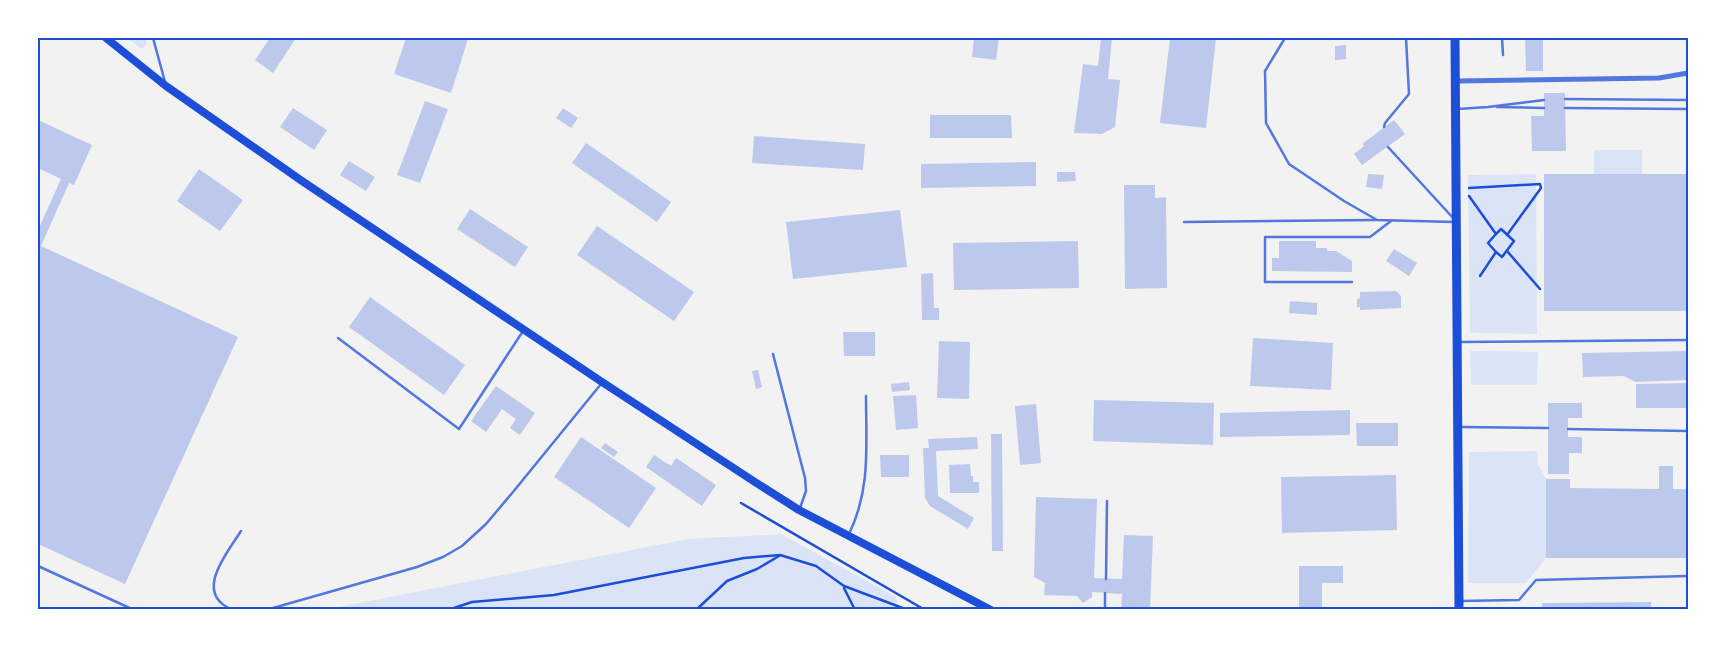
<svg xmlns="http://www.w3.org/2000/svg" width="1726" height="647" font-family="'Noto Sans',sans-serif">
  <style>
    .green { fill: #dbe4f7 }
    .building { fill: #bdc9ec }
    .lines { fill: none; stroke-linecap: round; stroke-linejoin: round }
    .path { stroke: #1d4ed8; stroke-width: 2.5 }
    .service { stroke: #5277de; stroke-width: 2.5 }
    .minor { stroke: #5277de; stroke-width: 5 }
    .secondary { stroke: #1d4ed8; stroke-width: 8 }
    .primary { stroke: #1d4ed8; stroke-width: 9 }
    .neatline { fill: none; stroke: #1d4ed8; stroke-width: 2 }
  </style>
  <rect width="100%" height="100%" fill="#f2f2f2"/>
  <g class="green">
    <path d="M127,38H145L147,43L142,49Z"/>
    <rect x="1594" y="150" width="48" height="24"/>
    <path d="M1536,174L1537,334L1470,333L1468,175Z"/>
    <path d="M1470,351L1538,352L1537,385H1471Z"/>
    <path d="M1537,451L1538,465L1546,479V558L1526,583H1468L1469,452Z"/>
    <path d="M781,534L896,597L898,609L323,610L688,539Z"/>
  </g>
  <g class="building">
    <path d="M270,38H296L273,73L255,60Z"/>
    <path d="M406,38H463L468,39L451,93L394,74Z"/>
    <path d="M974,38H999L996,60L972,57Z"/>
    <path d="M1101,38H1112L1108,79L1120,80L1115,127L1102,134L1074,133L1083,64L1098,66Z"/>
    <path d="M1170,38H1216L1206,128L1160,123Z"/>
    <path d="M1525,38H1543V71H1526Z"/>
    <path d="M1346,45V59L1335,60V46Z"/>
    <path d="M1544,93H1565L1566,151H1532L1531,116H1544Z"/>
    <path d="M425,101L448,109L420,183L397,175Z"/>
    <path d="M293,108L327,130L314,150L280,127Z"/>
    <path d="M563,108L578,118L571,128L556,118Z"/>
    <path d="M930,115H1011L1012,138H930Z"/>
    <path d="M38,120L92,145L74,185L69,183L41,246L238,337L125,584L38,544V230L61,179L38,168Z"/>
    <path d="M1394,120L1405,134L1362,165L1354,154L1364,146L1362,144Z"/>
    <path d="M754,136L865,144L863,170L752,163Z"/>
    <path d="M586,143L671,202L657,222L572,163Z"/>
    <path d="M349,161L375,177L366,191L340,175Z"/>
    <path d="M1036,162V186L921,188V164Z"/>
    <path d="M199,169L243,200L220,231L177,201Z"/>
    <path d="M1057,172H1075L1076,181L1057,182Z"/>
    <path d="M1368,174L1384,175L1382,189L1366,187Z"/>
    <rect x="1544" y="174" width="144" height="137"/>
    <path d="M1124,185H1155V198L1166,197L1167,288L1125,289Z"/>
    <path d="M470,209L528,247L515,267L457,229Z"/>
    <path d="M900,210L907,267L793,279L786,222Z"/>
    <path d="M597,226L694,292L674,321L577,255Z"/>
    <path d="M1078,241L1079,288L954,290L953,243Z"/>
    <path d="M1279,241H1316V248H1327V251H1336L1352,261V272L1272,271V258H1279Z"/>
    <path d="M1394,249L1417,263L1409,276L1386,261Z"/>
    <path d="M933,273L934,308H939V320H922L921,274Z"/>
    <path d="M1396,291L1401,296V308L1360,310V307H1357V299L1360,298V292Z"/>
    <path d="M370,297L465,365L444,395L349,327Z"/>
    <path d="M1290,301L1317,303V315L1289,313Z"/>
    <path d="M843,332H875V356H844Z"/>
    <path d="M1253,338L1333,343L1331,390L1250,386Z"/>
    <path d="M939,341L970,342L969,399L937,398Z"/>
    <path d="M1688,351V380L1635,382L1624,376L1583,377L1582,353Z"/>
    <path d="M758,370L762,387L756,389L752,371Z"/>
    <path d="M909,382L910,390L892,392L891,384Z"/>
    <path d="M1688,383V408H1636V384Z"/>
    <path d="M496,386L535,413L520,435L510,428L516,419L502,409L486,432L471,421Z"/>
    <path d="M916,395L918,428L896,430L893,396Z"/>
    <path d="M1094,400L1214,403L1213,445L1093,441Z"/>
    <path d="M1548,403H1582V418H1568V437H1582V453H1569V474H1548Z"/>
    <path d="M1036,404L1041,463L1020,465L1015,406Z"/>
    <path d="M1350,410V435L1220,437V413Z"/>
    <path d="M1356,423H1398V446H1357Z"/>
    <path d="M991,434H1002L1003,551H992Z"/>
    <path d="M581,437L656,488L629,528L554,477Z"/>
    <path d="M977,437L978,449L936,451L938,496L974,518L968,529L930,506L925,498L923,448H929L928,439Z"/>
    <path d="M605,443L618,452L614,457L601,448Z"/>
    <path d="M654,455L671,466L676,458L716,485L702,506L646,467Z"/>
    <path d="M880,455H909V477H881Z"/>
    <path d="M970,464L971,476H973V482H979V493H950L949,465Z"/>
    <path d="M1659,466H1673V489H1688V558H1546V479H1570V488L1659,489Z"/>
    <path d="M1396,475L1397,530L1282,533L1281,477Z"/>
    <path d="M1036,497L1097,499L1094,578L1122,579L1124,535L1153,536L1150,610H1121L1122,594L1092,592V597L1083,603L1077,596L1044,595L1045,583L1034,577Z"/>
    <path d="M1299,566H1343V583H1322V610H1299Z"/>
    <path d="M1651,602V610H1542V603Z"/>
  </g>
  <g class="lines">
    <g class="path">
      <path d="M1469,188L1540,184L1541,188L1507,235"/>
      <path d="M1469,196L1496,234L1488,243L1496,252L1480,276"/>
      <path d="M1507,251L1540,289"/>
      <path d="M1496,252L1502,257L1514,241L1501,229L1496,234"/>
      <path d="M741,503L925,610"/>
      <path d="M844,588L855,610"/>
      <path d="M448,610L472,602L554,595L744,558L780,555L816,566L844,586L908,610"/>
      <path d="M696,610L727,581L757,569L779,556"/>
    </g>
    <g class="service">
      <path d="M153,38L165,82"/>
      <path d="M1285,38L1265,71L1266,123L1289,164L1344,201L1377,220L1454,222"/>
      <path d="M1502,38L1503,55"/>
      <path d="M1565,99L1688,100"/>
      <path d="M1497,107L1544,108"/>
      <path d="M1565,108L1688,109"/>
      <path d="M1458,109L1488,107L1544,100"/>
      <path d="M1384,127L1385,123L1409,94L1406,38"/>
      <path d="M1388,147L1454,219"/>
      <path d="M1184,222L1375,220"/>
      <path d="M1352,282H1265V237H1370L1391,221"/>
      <path d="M338,338L459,429L523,331"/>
      <path d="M1458,342L1688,340"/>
      <path d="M773,354L805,478L806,491L800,508"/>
      <path d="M1461,427L1548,428"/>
      <path d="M1568,429L1688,431"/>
      <path d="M849,534C871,489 866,445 866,396"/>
      <path d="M38,566L134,610"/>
      <path d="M1106,579L1107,501"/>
      <path d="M1460,601L1519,600L1536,580L1688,576"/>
      <path d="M233,610C192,594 227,553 241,531"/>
      <path d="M266,610L417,567L443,557L462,546L486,524L513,492L601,384"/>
      <path d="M1105,610V593"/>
    </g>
    <path class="minor" d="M1456,81L1659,78L1688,73"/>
    <path class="secondary" d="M106,38L166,86L302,181L602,382L758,484L799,510L991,610"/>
    <path class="primary" d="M1455,38L1459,610"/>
  </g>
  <rect width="1726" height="647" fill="none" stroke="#ffffff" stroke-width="78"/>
  <rect x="39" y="39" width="1648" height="569" class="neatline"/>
</svg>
